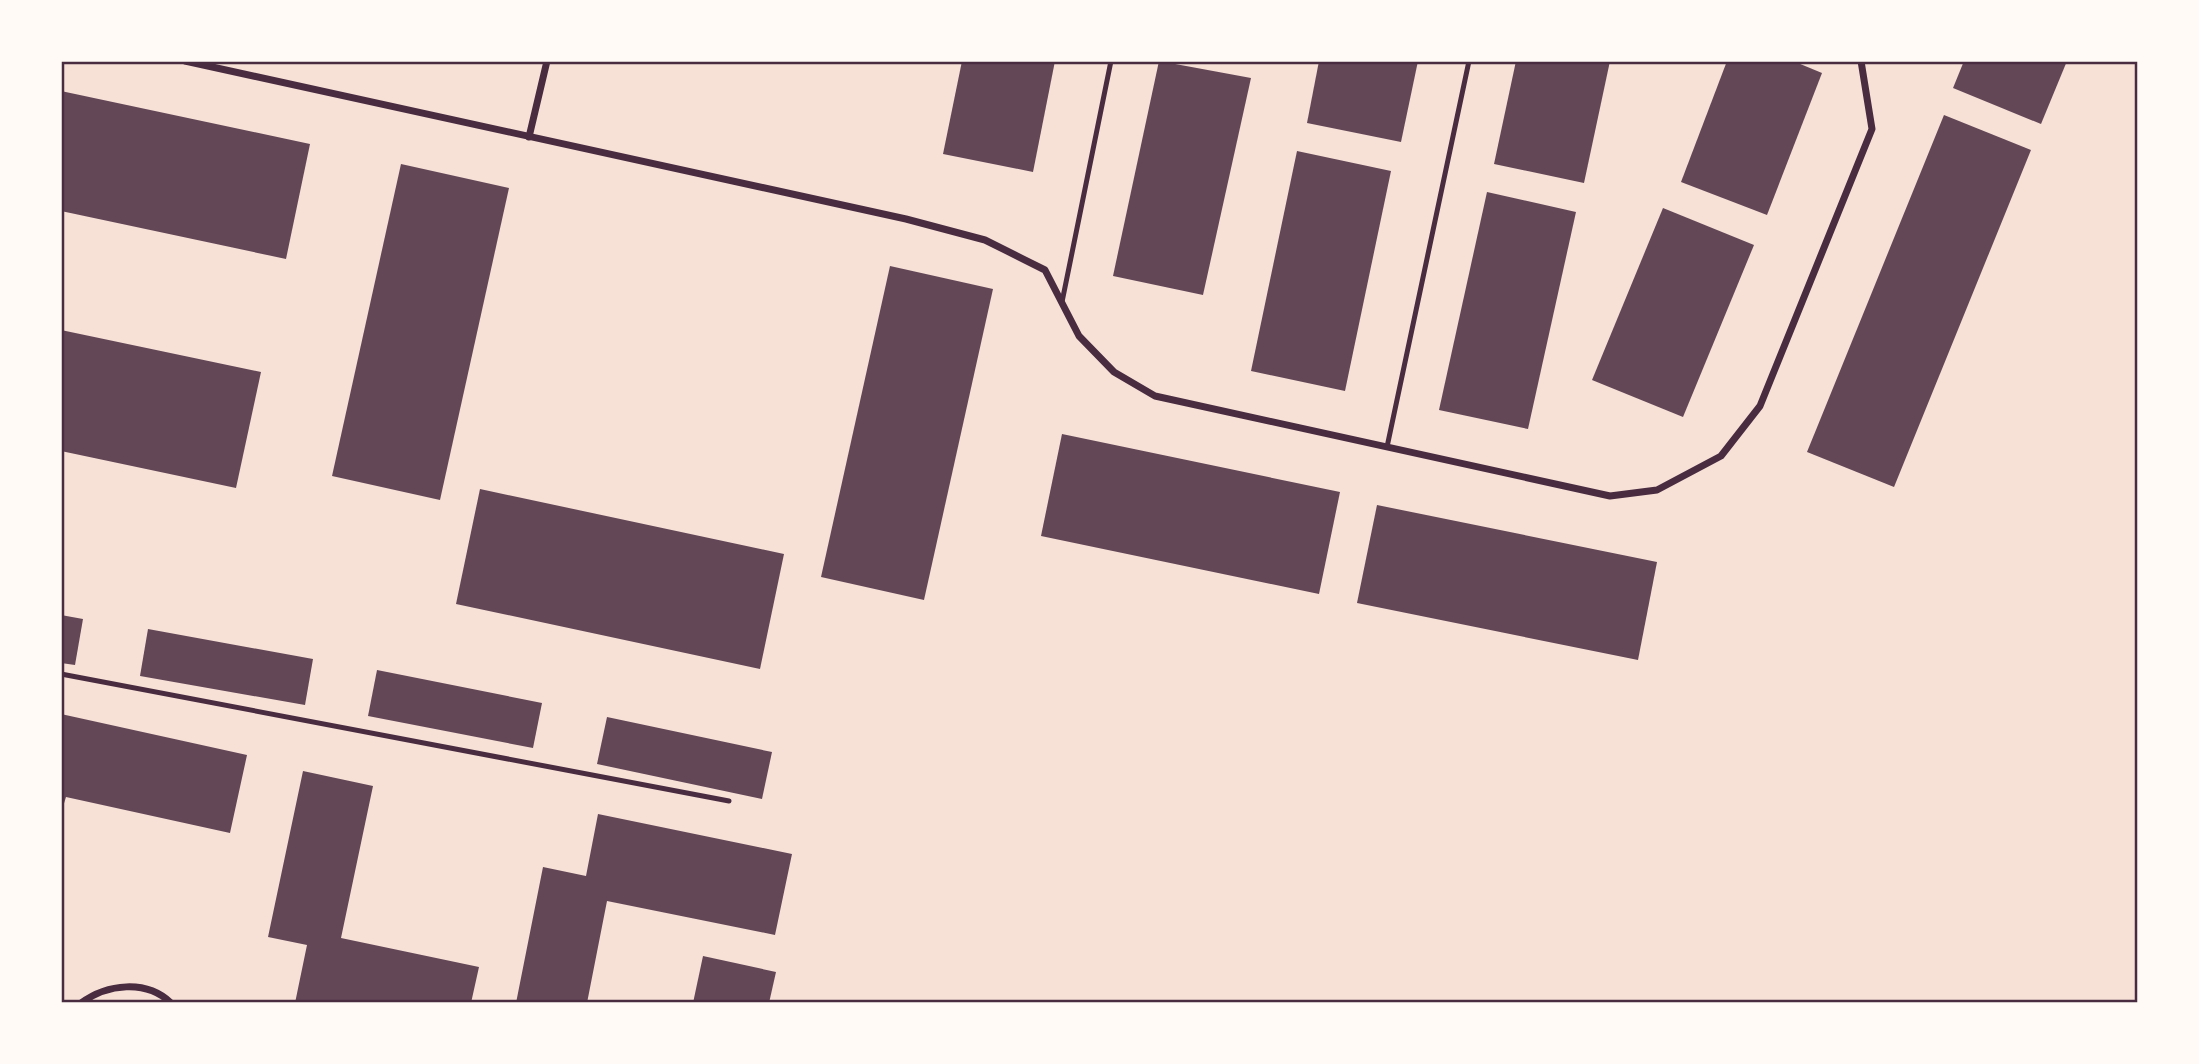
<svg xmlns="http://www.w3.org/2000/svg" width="2199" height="1064" font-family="'PT Sans Narrow',sans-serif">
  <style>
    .building { fill: #644757 }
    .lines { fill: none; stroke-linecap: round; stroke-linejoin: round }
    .service { stroke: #4a2c40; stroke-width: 5 }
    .minor { stroke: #4a2c40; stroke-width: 7 }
    .neatline { fill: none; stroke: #4a2c40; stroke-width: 2.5 }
  </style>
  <rect width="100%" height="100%" fill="#f7e1d7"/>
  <g class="building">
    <path d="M962,61H1055L1033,172L943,154Z"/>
    <path d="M1159,61L1251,78L1203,295L1113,276Z"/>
    <path d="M1319,61H1418L1401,142L1307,123Z"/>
    <path d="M1516,61H1610L1584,183L1494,164Z"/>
    <path d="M1727,61H1793L1822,73L1767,215L1681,182Z"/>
    <path d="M1964,61H2067L2041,124L1953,88Z"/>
    <path d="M61,91L310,144L286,259L61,211Z"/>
    <path d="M1944,115L2031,150L1894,487L1807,452Z"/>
    <path d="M1297,151L1391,171L1345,391L1251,371Z"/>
    <path d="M401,164L509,188L440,500L332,476Z"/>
    <path d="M1487,192L1576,212L1528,429L1439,410Z"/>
    <path d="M1663,208L1754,245L1683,417L1592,380Z"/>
    <path d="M890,266L993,289L924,600L821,577Z"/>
    <path d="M61,330L261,372L236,488L61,451Z"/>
    <path d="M1062,434L1340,492L1319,594L1041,536Z"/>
    <path d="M480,489L784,554L760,669L456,604Z"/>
    <path d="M1377,505L1657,562L1638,660L1357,603Z"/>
    <path d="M61,615L83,619L75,665L61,663Z"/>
    <path d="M148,629L313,659L305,705L140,676Z"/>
    <path d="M377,670L542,703L533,748L368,716Z"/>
    <path d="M61,714L247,755L230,833L66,797L61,813Z"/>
    <path d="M607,717L772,752L762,799L597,764Z"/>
    <path d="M303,771L373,786L341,938L479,967L471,1003H295L307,945L268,937Z"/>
    <path d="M598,814L792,854L775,935L607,901L587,1003H516L543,867L586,876Z"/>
    <path d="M703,956L776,972L769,1003H693Z"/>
  </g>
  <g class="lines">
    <g class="service">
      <path d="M1062,302L1111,61"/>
      <path d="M1387,447L1469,61"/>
      <path d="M61,674L729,801"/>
    </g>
    <g class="minor">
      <path d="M185,61L906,219L985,240L1045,270L1079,336L1114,372L1155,396L1610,496L1657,490L1721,456L1760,406L1872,129L1861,61"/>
      <path d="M529,137L547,61"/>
      <path d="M81,1003C107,984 146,979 171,1003"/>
    </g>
  </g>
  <rect width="2199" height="1064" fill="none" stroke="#fffaf5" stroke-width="126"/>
  <rect x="63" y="63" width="2073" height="938" class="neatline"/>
</svg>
